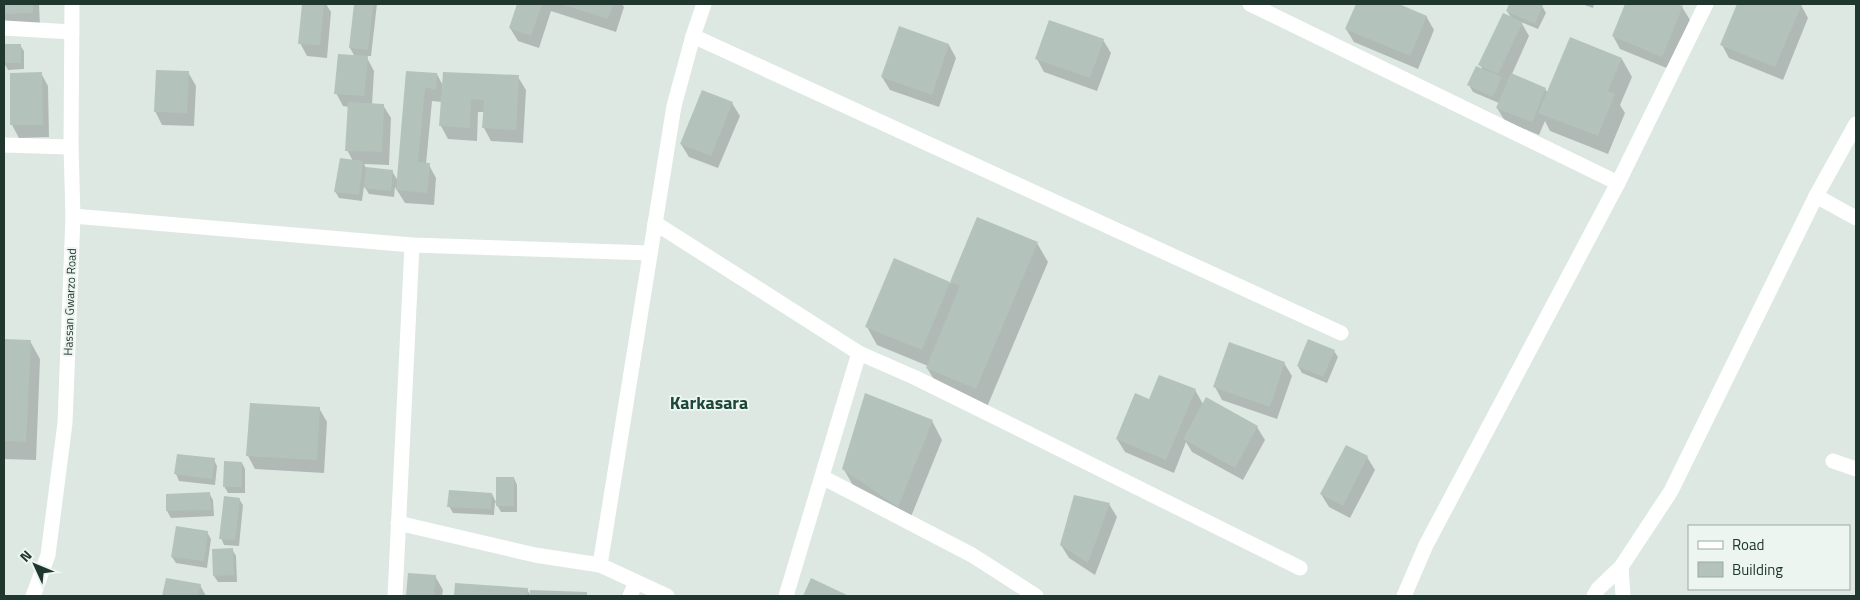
<svg xmlns="http://www.w3.org/2000/svg" width="1860" height="600" font-family="'Titillium Web',sans-serif">
  <style>
    .shadow { fill: #0003 }
    .building { fill: #b3c3bb }
    .lines { fill: none; stroke-linecap: round; stroke-linejoin: round }
    .street { stroke: #fff; stroke-width: 15 }
    .labels { text-anchor: middle; stroke-width: 4; stroke-linejoin: round; paint-order: stroke }
    .street-label { font-size: 12px; fill: #20372f; stroke: #edf5f1 }
    .district-label { font-size: 18px; font-weight: bold; fill: #1d473a; stroke: #edf5f1 }
  </style>
  <rect width="100%" height="100%" fill="#dde8e3"/>
  <g class="shadow">
    <path d="M4,4H39L40,26L4,27Z"/>
    <path d="M303,4H326L331,12L327,58L307,56L300,43Z"/>
    <path d="M356,4H377L371,56H366L374,71L372,105H383L391,118L389,165L364,164L366,168L392,171L398,181L407,72L437,74L443,86L518,77L526,90L523,143L491,141L484,128V112H478L477,141L448,139L441,126L442,102L432,101L426,164L429,165L436,178L434,205L405,203L395,187L394,197L369,194L364,186L362,201L339,198L335,191L353,161L347,150L349,107L343,106L336,93L355,57L350,48Z"/>
    <path d="M519,4H622L624,7L616,32L551,11L539,48L518,41L510,28Z"/>
    <path d="M1357,4H1395L1426,16L1434,30L1418,69L1354,42L1346,29Z"/>
    <path d="M1511,4H1536L1542,6L1546,13L1538,29L1521,22L1529,36L1512,74L1545,89L1548,93L1622,59L1632,77L1620,105L1625,113L1608,154L1550,131L1545,121L1539,135L1505,121L1497,108L1499,103L1473,92L1469,85L1483,70L1480,65L1512,19L1507,11Z"/>
    <path d="M1582,4H1594L1593,8Z"/>
    <path d="M1626,4H1674L1682,7L1690,20L1669,69L1620,49L1613,36Z"/>
    <path d="M1739,4H1798L1801,5L1808,18L1783,80L1729,58L1722,45Z"/>
    <path d="M899,28L949,45L956,58L939,107L890,90L882,77Z"/>
    <path d="M1103,40L1111,53L1097,91L1044,72L1037,59Z"/>
    <path d="M4,45H20L24,51V69L8,70L4,63Z"/>
    <path d="M188,72L196,86L194,126L162,125L155,111Z"/>
    <path d="M41,73L48,86L49,137L19,138L12,125Z"/>
    <path d="M732,103L740,116L718,168L689,157L681,144Z"/>
    <path d="M978,219L1037,243L1048,262L987,407L938,386L927,368L928,366L877,345L867,327L894,260L951,283Z"/>
    <path d="M4,340L30,341L40,359L36,460L4,459Z"/>
    <path d="M1334,351L1338,357L1327,383L1302,373L1298,366Z"/>
    <path d="M1284,363L1292,376L1277,419L1222,400L1215,387Z"/>
    <path d="M1195,390L1203,404L1257,427L1265,440L1243,480L1192,452L1186,442L1174,473L1125,452L1117,439L1150,400Z"/>
    <path d="M319,408L327,422L324,473L255,469L248,456Z"/>
    <path d="M932,421L942,440L908,524L854,487L843,468Z"/>
    <path d="M1346,446L1367,457L1375,470L1350,518L1329,507L1321,494Z"/>
    <path d="M214,460L217,466L215,485L179,481L176,474Z"/>
    <path d="M242,463L245,469V493H228L224,486Z"/>
    <path d="M514,478L517,485V512H501L495,502L494,515L453,513L449,506L492,494L497,504Z"/>
    <path d="M209,493L213,500L214,516L171,518L167,511V496Z"/>
    <path d="M239,499L243,505L239,546L224,545L221,538Z"/>
    <path d="M1109,504L1117,517L1095,575L1069,558L1061,545Z"/>
    <path d="M207,532L211,539L207,568L176,563L172,557Z"/>
    <path d="M232,549L236,556L237,582H218L214,576L213,550Z"/>
    <path d="M409,574L435,576L443,590L442,596H407Z"/>
    <path d="M167,580L200,585L206,596H163Z"/>
    <path d="M456,585L527,589L531,596H455Z"/>
    <path d="M531,592L586,593L588,596H531Z"/>
  </g>
  <g class="building">
    <path d="M4,4H33V13L4,14Z"/>
    <path d="M302,4H324L320,45L298,44Z"/>
    <path d="M354,4H373L368,50L349,48Z"/>
    <path d="M517,4H542L531,36L509,28Z"/>
    <path d="M560,4H613L608,19Z"/>
    <path d="M1356,4H1399L1427,16L1410,56L1345,29Z"/>
    <path d="M1509,4H1540L1543,5L1535,24L1506,11Z"/>
    <path d="M1625,4H1678L1683,6L1662,57L1612,36Z"/>
    <path d="M1737,4H1802L1775,67L1720,45Z"/>
    <path d="M1503,13L1523,22L1498,74L1478,65Z"/>
    <path d="M1049,20L1104,39L1090,78L1035,59Z"/>
    <path d="M899,26L949,44L932,95L881,77Z"/>
    <path d="M1570,37L1622,58L1608,91L1615,94L1598,136L1538,113Z"/>
    <rect x="4" y="44" width="17" height="19"/>
    <path d="M338,54L368,56L364,96L334,94Z"/>
    <path d="M1476,66L1502,77L1493,97L1467,85Z"/>
    <path d="M156,70L189,71L187,113L154,112Z"/>
    <path d="M406,71L437,73L436,89L425,88L418,162L430,163L427,193L396,190Z"/>
    <path d="M42,72L43,125H10V73Z"/>
    <path d="M443,72L519,75L516,130L482,128L484,100L471,99L470,128L439,126Z"/>
    <path d="M1511,73L1546,88L1532,122L1496,108Z"/>
    <path d="M702,90L733,102L711,156L680,144Z"/>
    <path d="M348,102L384,104L382,152L345,151Z"/>
    <path d="M340,158L363,161L359,195L334,192Z"/>
    <path d="M366,167L393,170L391,191L364,188Z"/>
    <path d="M977,217L1038,242L976,389L926,368L960,286L950,282Z"/>
    <path d="M894,258L950,282L922,350L865,327Z"/>
    <path d="M4,339L31,340L26,442L4,441Z"/>
    <path d="M1308,339L1335,350L1323,377L1297,366Z"/>
    <path d="M1229,342L1285,362L1270,407L1213,387Z"/>
    <path d="M1159,375L1196,389L1166,460L1116,439L1135,393L1149,399Z"/>
    <path d="M865,393L933,420L898,507L842,469Z"/>
    <path d="M1206,397L1258,426L1235,468L1183,439Z"/>
    <path d="M250,403L320,407L317,460L246,456Z"/>
    <path d="M1346,445L1368,456L1343,506L1320,494Z"/>
    <path d="M177,454L215,458L212,479L174,474Z"/>
    <path d="M224,461L242,462V487H223Z"/>
    <rect x="496" y="477" width="18" height="29"/>
    <path d="M449,490L492,493L491,509L447,507Z"/>
    <path d="M210,492L211,510L166,511V494Z"/>
    <path d="M1074,495L1110,503L1088,563L1060,545Z"/>
    <path d="M224,496L240,498L235,540L219,539Z"/>
    <path d="M176,526L208,531L204,561L171,557Z"/>
    <path d="M233,548L234,575L213,576L212,549Z"/>
    <path d="M408,573L436,575L434,596H406Z"/>
    <path d="M166,578L201,584L198,596H162Z"/>
    <path d="M811,578L849,596H803Z"/>
    <path d="M455,583L528,588L527,596H454Z"/>
    <path d="M530,590L587,592V596H530Z"/>
  </g>
  <g class="lines">
    <g class="street">
      <path d="M1250,4L1618,183"/>
      <path d="M4,28L72,32"/>
      <path d="M693,36L1341,333"/>
      <path d="M4,145L71,147"/>
      <path d="M1816,196L1856,218"/>
      <path d="M73,216L412,245L650,253"/>
      <path d="M655,223L859,353L916,378L1300,568"/>
      <path d="M1833,461L1856,469"/>
      <path d="M822,477L972,555L1036,596"/>
      <path d="M398,523L535,555L600,565L667,596"/>
      <path d="M600,565L674,106L693,36L704,4"/>
      <path d="M1621,567L1623,596"/>
      <path d="M33,596L48,555L65,423L73,216L71,147L72,4"/>
      <path d="M395,596L412,245"/>
      <path d="M630,596L636,582"/>
      <path d="M786,596L859,353"/>
      <path d="M1404,596L1426,545L1618,183L1706,4"/>
      <path d="M1594,596L1598,589L1621,567L1671,491L1816,196L1856,124"/>
    </g>
  </g>
  <g class="labels">
    <g class="street-label">
      <text transform="translate(70 302) rotate(-88)" y="4">Hassan Gwarzo Road</text>
    </g>
    <g class="district-label">
      <text x="709" y="409">Karkasara</text>
    </g>
  </g>
  <rect width="1860" height="600" fill="none" stroke="#20372f" stroke-width="10"/>
  <rect x="1688" y="525" width="162" height="65" fill="#edf5f1" stroke="#9ba9a3"/>
  <rect x="1698" y="541" width="25" height="8" fill="#ffffff" stroke="#9ba9a3"/>
  <text x="1732" y="550" font-size="15" fill="#20372f">Road</text>
  <rect x="1698" y="562" width="25" height="15" fill="#b3c3bb" stroke="#9ba9a3"/>
  <text x="1732" y="575" font-size="15" fill="#20372f">Building</text>
  <g transform="translate(35 565) rotate(314)" stroke="#edf5f1" stroke-width="4" paint-order="stroke">
  <path d="M0-4L9 19L0 12L-9 19Z" fill="#20372f"/>
  <text y="-8" font-size="14" font-weight="bold" text-anchor="middle" fill="#20372f">N</text>
  </g>
</svg>
